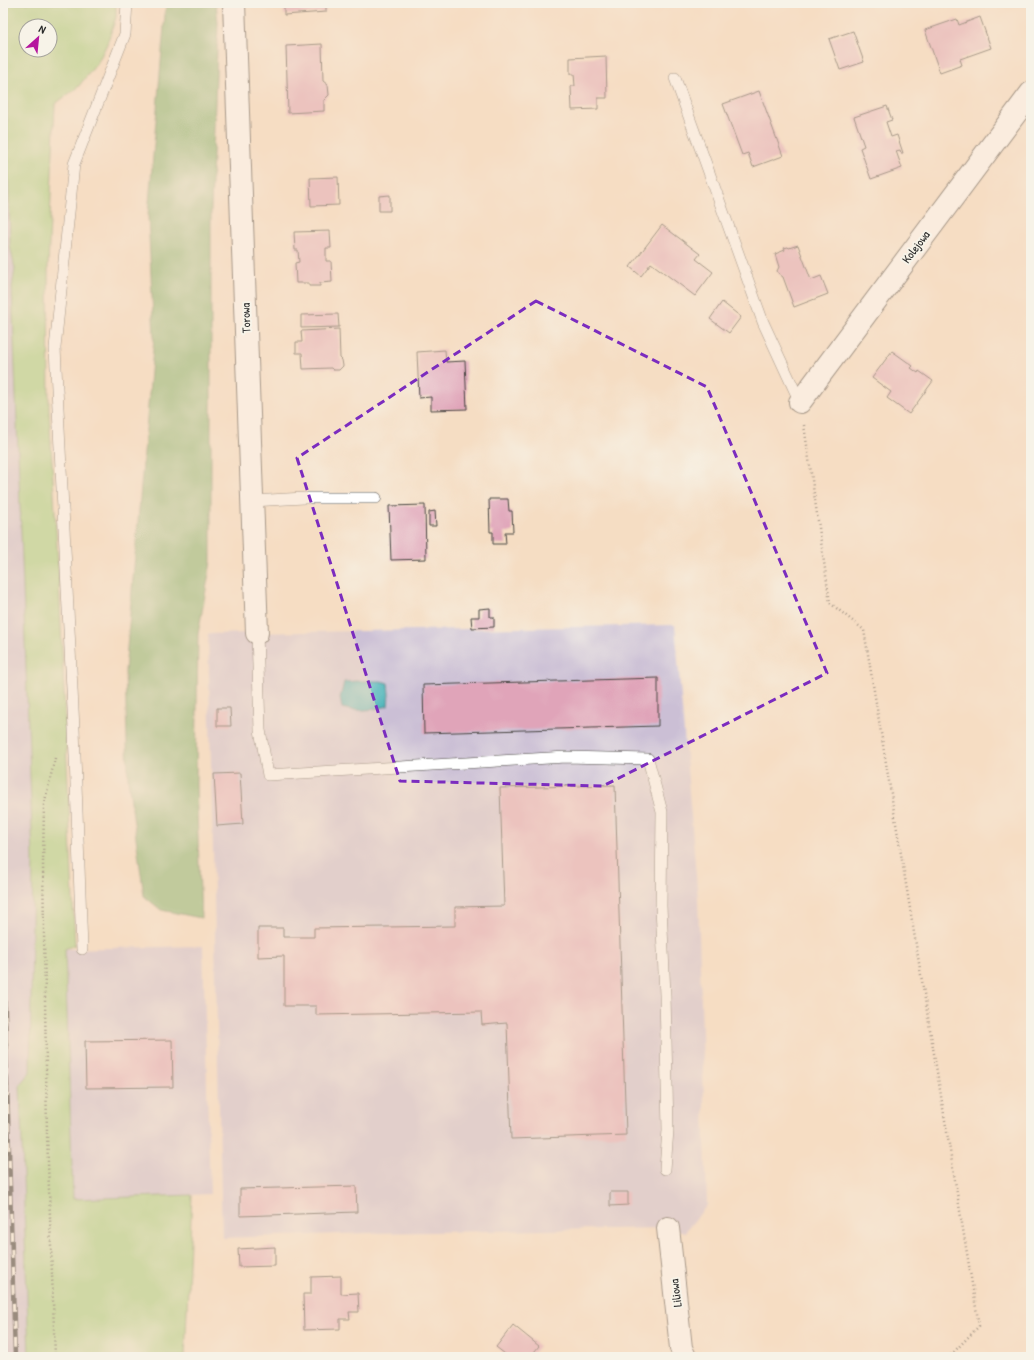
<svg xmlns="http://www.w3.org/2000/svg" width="1034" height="1360" font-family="'Patrick Hand',sans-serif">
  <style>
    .industrial { fill: #cbbfd5 }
    .green { fill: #a2d280; stroke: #667e56; fill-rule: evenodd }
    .forest { fill: #81b46e; stroke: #56704c }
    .water { fill: #3fb0b7; stroke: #356e71 }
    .building { fill: #e0a4b9 }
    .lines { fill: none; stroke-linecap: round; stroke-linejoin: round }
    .service-casing { stroke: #494642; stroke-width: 12 }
    .minor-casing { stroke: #494642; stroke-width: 24 }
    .path { stroke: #494642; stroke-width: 2.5; stroke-dasharray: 1 3; stroke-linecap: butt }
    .service { stroke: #fff; stroke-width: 11 }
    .minor { stroke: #fff; stroke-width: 22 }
    .rail-casing { stroke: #2b2b2b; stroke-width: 4.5 }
    .rail { stroke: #f7f3e8; stroke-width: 3; stroke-dasharray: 9; stroke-linecap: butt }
    .marked { fill: none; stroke: #7b2cbf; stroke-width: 3; stroke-dasharray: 8 5; stroke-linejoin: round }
    .labels { text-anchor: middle; stroke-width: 4; stroke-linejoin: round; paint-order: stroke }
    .street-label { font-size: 12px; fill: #2b2b2b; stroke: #f7f3e8 }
  </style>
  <rect width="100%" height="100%" fill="#f7f3e8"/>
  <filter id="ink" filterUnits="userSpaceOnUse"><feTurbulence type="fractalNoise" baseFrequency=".025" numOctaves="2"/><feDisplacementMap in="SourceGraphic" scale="8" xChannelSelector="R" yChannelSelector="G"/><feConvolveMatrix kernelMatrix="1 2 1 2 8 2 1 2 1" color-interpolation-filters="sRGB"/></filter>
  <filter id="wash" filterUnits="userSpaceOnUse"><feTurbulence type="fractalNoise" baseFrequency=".012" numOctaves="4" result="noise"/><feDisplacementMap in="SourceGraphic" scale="16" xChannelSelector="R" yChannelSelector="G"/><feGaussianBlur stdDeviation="0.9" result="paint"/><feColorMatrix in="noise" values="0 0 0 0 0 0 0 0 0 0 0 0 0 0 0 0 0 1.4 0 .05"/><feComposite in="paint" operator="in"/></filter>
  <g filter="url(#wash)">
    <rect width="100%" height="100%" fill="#f5ddc3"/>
    <g class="industrial">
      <path d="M3,3H5L10,246L15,269L12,287L33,858L30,1072L20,1084L29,1357H3Z"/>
      <path d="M675,625L698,899L707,1205L685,1232L668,1228L369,1233L222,1238L208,634Z"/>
      <path d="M203,946L210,1194L73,1199L65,949Z"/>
    </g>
    <path class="green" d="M5,3H116V17L107,44L98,62L78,87L55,104L48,266L49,410L59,580L75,945L65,949L73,1199L192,1195L185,1357H29L20,1084L30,1072L33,858L12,287L15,269L10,246ZM26,26H50V50H26Z"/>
    <path class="forest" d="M166,3H216L218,23L211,208V562L198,634L196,784L201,918L161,910L144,896L128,779L125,671L154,337L148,215Z"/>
    <path class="water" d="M357,681H381L388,683L389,694L388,706C375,710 355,712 342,708L340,698L344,682Z"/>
    <g id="blocks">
      <g class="building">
        <path d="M284,3H326V12L284,15Z"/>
        <path d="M980,17L991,48L960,59L962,65L940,73L925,30L957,19L959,25Z"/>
        <path d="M853,31L864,62L840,70L829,39Z"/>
        <path d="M322,44L323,81L328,85L329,95L324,100V111L288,113L286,46Z"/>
        <path d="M606,56L607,98H598V109L572,110L571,86H575L574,74H570V58Z"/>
        <path d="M759,91L783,156L753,167L748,153L742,155L723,104Z"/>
        <path d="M887,106L892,120L886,122L891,137L897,135L903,153H901L900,150L896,151L902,168L871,179L860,148L864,146L854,117Z"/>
        <path d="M338,177L339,205L311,206L310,178Z"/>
        <path d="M390,195V211H379V196Z"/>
        <path d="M662,225L700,254L696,259L713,272L695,296L651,263L641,276L630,267Z"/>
        <path d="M330,231L331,248H326V261H331L332,282L320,283V286H309V283H296L295,263L299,262L298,250H295L294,232Z"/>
        <path d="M798,245L811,280L821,276L828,294L794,307L783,277L779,274L777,271L779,267L775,254L785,250L784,248L788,247L789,248Z"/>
        <path d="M722,302L741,317L729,333L710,319Z"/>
        <path d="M338,314L339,327L301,328V315Z"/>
        <path d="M339,329L340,358L342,360L343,366L339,370H333L331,368L303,369L302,353H296V342H302L301,331Z"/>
        <path d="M445,350L446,362L465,361L467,409L431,410V397L419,398L417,352Z"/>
        <path d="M892,351L913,366L911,368L918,373L919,371L933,381L909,414L887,398L891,392L872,378Z"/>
        <path d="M489,499H508L509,511H512L513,532H505L506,544H493V532H490Z"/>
        <path d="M425,505L426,559L391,560L389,506Z"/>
        <path d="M435,511L436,526H429V512Z"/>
        <path d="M490,608V617H494V627L472,628L471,617H479V609Z"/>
        <path d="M658,678V726L424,733L423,685Z"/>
        <path d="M217,708H230L231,726H217Z"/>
        <path d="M240,773L243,824L217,826L214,774Z"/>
        <path d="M615,785L626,1135L511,1139L507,1023L482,1025L481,1012L316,1015V1006H284V956L258,957V928H283V937H314V928L455,926V907L504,906L500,788Z"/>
        <path d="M172,1040L173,1087L86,1088L85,1041Z"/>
        <path d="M356,1186L357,1212L240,1216V1189Z"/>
        <path d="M610,1192H628V1205L610,1206Z"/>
        <path d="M275,1247V1266L239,1267L238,1249Z"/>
        <path d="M341,1276V1294L358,1293L359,1312H349L350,1319H340V1329L304,1330L303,1294H311V1277Z"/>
        <path d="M513,1325L539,1346L530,1357H509L496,1347Z"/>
      </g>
    </g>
  </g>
  <g filter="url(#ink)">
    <use href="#blocks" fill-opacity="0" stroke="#494642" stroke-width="1"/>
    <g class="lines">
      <defs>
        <g id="service">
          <path d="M675,78L763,322L800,402"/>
          <path d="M252,501L304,498H376"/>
          <path d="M257,633L260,730L268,775L566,757L648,759L662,812L661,906L665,995L668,1130L665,1169"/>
          <path d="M82,949L74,729L55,348L74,164L125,34L127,3"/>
        </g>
        <g id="minor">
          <path d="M234,3L257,633"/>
          <path d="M800,402L1031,93"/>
          <path d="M668,1228L681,1348L685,1357"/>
        </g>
      </defs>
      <use href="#service" class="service-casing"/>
      <use href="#minor" class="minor-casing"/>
      <g class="path">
        <path d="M804,425L830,603L864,630L979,1326L949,1357"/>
        <path d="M55,758L44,805L43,864L47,1134L55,1357"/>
      </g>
      <use href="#service" class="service"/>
      <use href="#minor" class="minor"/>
      <defs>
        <path id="rail" d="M3,943L15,1357"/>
      </defs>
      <use href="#rail" class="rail-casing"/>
      <use href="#rail" class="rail"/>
    </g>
  </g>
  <path d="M0 0H1034V1360H0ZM536,301L707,387L827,673L603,786L400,781L297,458Z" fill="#f5ddc3" fill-opacity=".55" fill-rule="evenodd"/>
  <path class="marked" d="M536,301L707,387L827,673L603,786L400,781L297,458Z"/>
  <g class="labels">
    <g class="street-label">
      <text transform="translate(916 247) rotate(-53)" y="4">Kolejowa</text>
      <text transform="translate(246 318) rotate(-92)" y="4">Torowa</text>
      <text transform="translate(676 1293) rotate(-97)" y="4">Liliowa</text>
    </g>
  </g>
  <rect width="1034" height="1360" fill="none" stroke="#f7f3e8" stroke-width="16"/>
  <g transform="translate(38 38) rotate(27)"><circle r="19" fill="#f7f3e8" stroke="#a5a39c"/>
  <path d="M0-3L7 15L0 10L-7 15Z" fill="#b5179e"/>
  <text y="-6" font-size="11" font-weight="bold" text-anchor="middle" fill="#2b2b2b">N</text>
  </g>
</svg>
